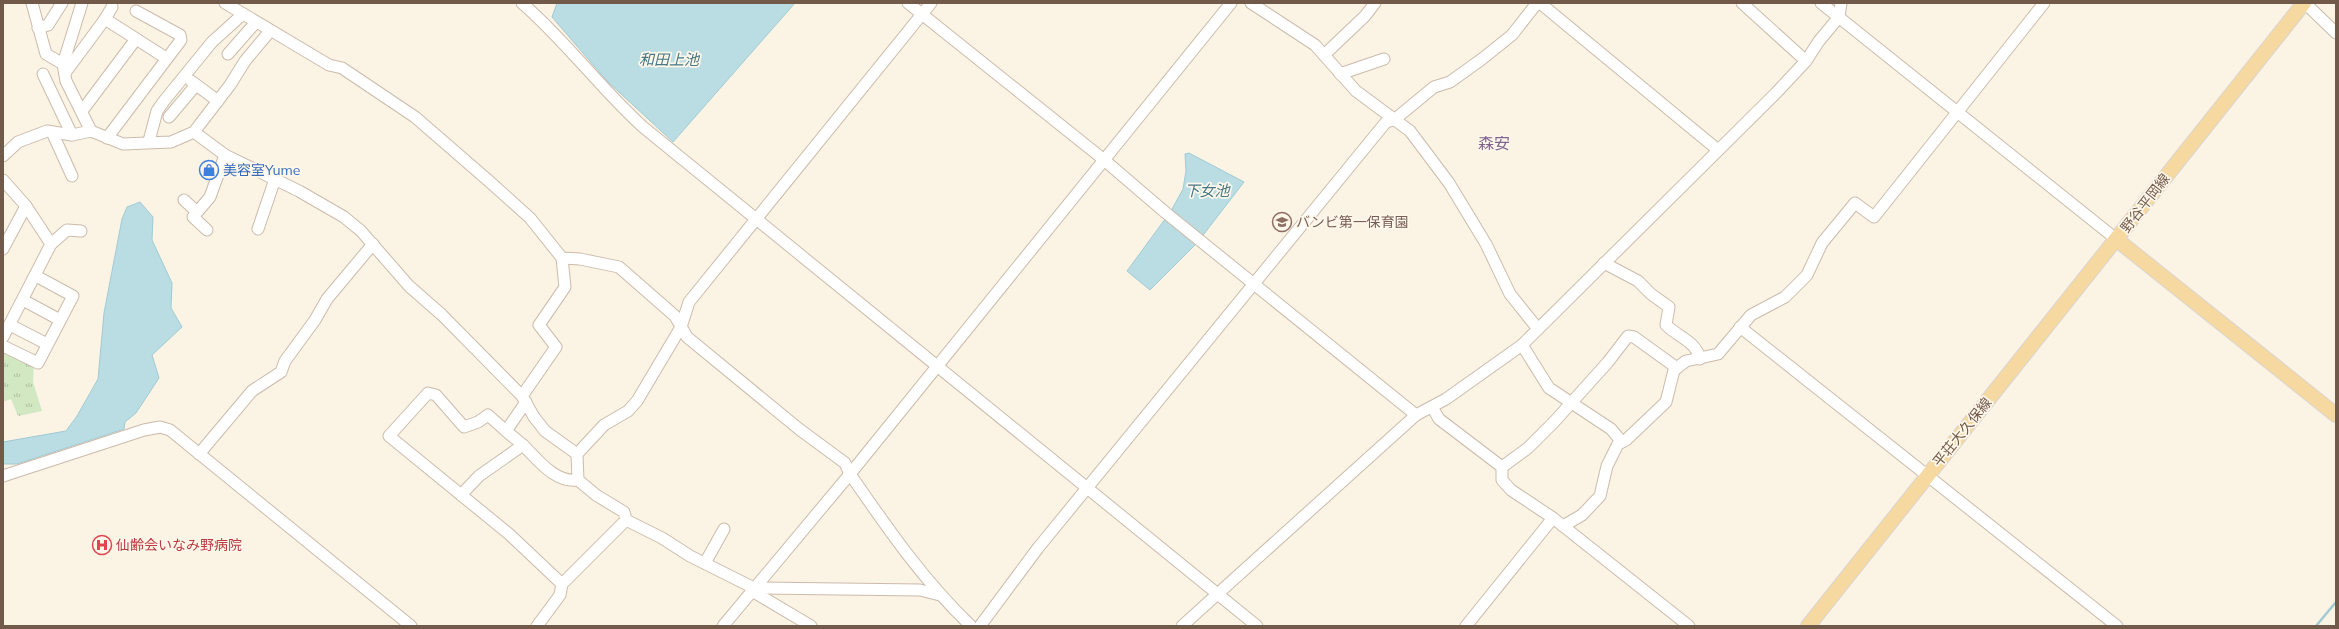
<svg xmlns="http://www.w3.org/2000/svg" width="2339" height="629" font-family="Mulish,'Noto Sans JP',sans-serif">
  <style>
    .park { fill: url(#park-tufts) }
    .water { fill: #badce3; stroke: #a0cbd5 }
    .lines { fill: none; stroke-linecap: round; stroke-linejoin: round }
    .stream { stroke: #a0cbd5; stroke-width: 2.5 }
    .minor-casing { stroke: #ccbbab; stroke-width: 13 }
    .major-casing { stroke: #dad4d0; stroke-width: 16 }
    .minor { stroke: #fff; stroke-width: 11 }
    .major { stroke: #f6d9a0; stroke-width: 14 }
    .labels { text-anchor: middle; stroke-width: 3.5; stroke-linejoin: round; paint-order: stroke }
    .shop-label { font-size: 14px; fill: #366cbe; stroke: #fef7ea; text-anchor: start }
    .street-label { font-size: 14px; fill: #725a4b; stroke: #fef7ea }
    .education-label { font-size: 14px; fill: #785e54; stroke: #fef7ea; text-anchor: start }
    .health-label { font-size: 14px; fill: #be3a42; stroke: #fef7ea; text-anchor: start }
    .water-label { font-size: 15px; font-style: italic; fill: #467885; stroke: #fef7ea }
    .quarter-label { font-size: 16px; fill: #81638e; stroke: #fef7ea }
  </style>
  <defs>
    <pattern id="park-tufts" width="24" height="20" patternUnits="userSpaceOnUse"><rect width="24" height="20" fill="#d1e8c3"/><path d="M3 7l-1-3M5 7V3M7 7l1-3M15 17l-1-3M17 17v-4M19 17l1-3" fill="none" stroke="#aebfa0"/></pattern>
  </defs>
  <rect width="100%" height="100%" fill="#fbf3e4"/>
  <path class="park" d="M3,347L34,364L33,382L42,411L18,416L11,399L3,402Z"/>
  <g class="water">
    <path d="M557,3H795L673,142L607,81L552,17Z"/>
    <path d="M1189,153L1244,182L1197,243L1150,290L1127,271L1171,211L1183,189L1186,171L1185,154Z"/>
    <path d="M140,202L153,217L152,240L172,283L171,308L182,327L152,355L159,378L136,413L125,422L124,429L17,464H3V442L66,431L77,416L98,379L104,313L122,219L127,207Z"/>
  </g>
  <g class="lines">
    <path class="stream" d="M2316,626L2336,602"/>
    <defs>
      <g id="minor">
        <path d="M32,3L46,54L63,64L66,81L91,131"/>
        <path d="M225,3L329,65L342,68L415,117L490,182L530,218L562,258L580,259L619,267L675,316L687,337L799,429L845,463L850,474C888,529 923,580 971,626"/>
        <path d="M522,3C566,41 600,88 643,127L1257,626"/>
        <path d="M908,3L1103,159L1166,213L1416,415"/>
        <path d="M1251,3L1315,45L1356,91L1410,131L1449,183L1486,244L1510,294L1538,329"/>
        <path d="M1540,3L1718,150"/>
        <path d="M1742,3L1806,61"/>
        <path d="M1821,3L2116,239"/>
        <path d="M2305,3L2336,33"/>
        <path d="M105,19L112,7"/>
        <path d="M38,28L48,25L62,3"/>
        <path d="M228,54L256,22"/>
        <path d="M1324,55L1365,16L1375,3"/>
        <path d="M63,64L82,3"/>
        <path d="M65,73L105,19L166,58"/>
        <path d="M43,74L72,135"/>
        <path d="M1340,74L1384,59"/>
        <path d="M191,81L218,101"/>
        <path d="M82,111L136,39"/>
        <path d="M169,117L196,85"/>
        <path d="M52,132L72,176"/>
        <path d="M194,132L225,155L299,191L344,217L361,231L409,286L442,315L522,396L534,417L545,431L577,454L578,480L596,495L624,512L626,520"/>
        <path d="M107,138L181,40L180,35L136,11"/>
        <path d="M149,141L157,111L164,101L212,42L243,14"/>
        <path d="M3,156L18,142L47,131L72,135L91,131L123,144L171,142L194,132L230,85L245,61L270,31"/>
        <path d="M3,180L26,206L51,244L3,337"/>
        <path d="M184,200L197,212"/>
        <path d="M258,229L275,179"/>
        <path d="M207,230L193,217L210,197L225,155"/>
        <path d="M51,244L67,230L81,231"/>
        <path d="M3,249L26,206"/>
        <path d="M1604,263L1638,281L1651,294L1669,307L1666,325C1678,337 1696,341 1700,359"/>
        <path d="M23,300L60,320"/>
        <path d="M10,325L47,344"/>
        <path d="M1740,327L2117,626"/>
        <path d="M1522,345L1549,388L1611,429L1622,442"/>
        <path d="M3,346L38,363L73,296L36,276"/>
        <path d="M522,396L556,347L539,325L565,287L562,258"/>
        <path d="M526,402L506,431L488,415L478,422L464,427L436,395L428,393L389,436L509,534L562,584"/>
        <path d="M1432,407L1439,419L1502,467V480L1511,490L1553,518L1689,626"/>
        <path d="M523,445C538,460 555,483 578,480"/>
        <path d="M199,454L252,391L281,372L285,361L315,320L327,299L373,244"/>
        <path d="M577,454L604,425L628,411L637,401L681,327L689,302L931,3"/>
        <path d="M1502,467L1528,448L1554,422L1608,362L1628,336L1634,337L1677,368"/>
        <path d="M3,476L144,430L160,427L170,430L411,626"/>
        <path d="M461,495L479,476L523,445L506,431"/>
        <path d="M626,520L662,538L690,556L754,588L920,590L940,595"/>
        <path d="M1563,526L1582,515L1600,496L1607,466L1618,444L1626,440L1666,402L1674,370L1686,361L1718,354L1751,315L1785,297L1807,275L1822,243L1855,203L1874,217L2044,3"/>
        <path d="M705,563L724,529"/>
        <path d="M752,591L811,626"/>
        <path d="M537,626L560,595L562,584L626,520"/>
        <path d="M723,626L850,474L1231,3"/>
        <path d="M980,626L1038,548L1386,122L1394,120L1434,87L1450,82L1482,59L1512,35L1537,3"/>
        <path d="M1182,626L1416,415L1446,399L1522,345L1776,93L1806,61L1819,41L1839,17L1841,3"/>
        <path d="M1466,626L1553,518"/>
      </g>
      <g id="major">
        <path d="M2116,239L2336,415"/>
        <path d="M1808,626L2304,3"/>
      </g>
    </defs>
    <use href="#minor" class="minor-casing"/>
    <use href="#major" class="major-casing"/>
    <use href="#minor" class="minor"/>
    <use href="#major" class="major"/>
  </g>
  <defs>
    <symbol id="shop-ring" viewBox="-11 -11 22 22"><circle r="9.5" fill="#fef7ea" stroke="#3f7fe0" stroke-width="1.5"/><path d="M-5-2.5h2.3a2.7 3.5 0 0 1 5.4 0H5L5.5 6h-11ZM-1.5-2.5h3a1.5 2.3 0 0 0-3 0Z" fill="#3f7fe0"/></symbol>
    <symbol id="school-ring" viewBox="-11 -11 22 22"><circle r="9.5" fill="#fef7ea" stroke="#8d6e63" stroke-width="1.5"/><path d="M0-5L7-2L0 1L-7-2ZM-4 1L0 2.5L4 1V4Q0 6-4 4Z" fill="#8d6e63"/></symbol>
    <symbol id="hospital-ring" viewBox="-11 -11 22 22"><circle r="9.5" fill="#fef7ea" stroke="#e0444e" stroke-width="1.5"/><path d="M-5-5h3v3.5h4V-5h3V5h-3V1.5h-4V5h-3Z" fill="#e0444e"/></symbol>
  </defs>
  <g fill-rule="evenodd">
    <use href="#shop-ring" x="198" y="159" width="22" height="22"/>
    <use href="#school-ring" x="1271" y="211" width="22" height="22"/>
    <use href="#hospital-ring" x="91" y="534" width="22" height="22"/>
  </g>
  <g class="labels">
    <g class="shop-label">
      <text x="223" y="175">美容室Yume</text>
    </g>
    <g class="street-label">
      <text transform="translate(2145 203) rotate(-52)" y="5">野谷平岡線</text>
      <text transform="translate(1962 432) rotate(-51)" y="5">平荘大久保線</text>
    </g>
    <g class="education-label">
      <text x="1296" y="227">バンビ第一保育園</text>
    </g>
    <g class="health-label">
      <text x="116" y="550">仙齢会いなみ野病院</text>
    </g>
    <g class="water-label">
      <text x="669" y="65">和田上池</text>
      <text x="1207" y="196">下女池</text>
    </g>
    <g class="quarter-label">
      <text x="1494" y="149">森安</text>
    </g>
  </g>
  <rect width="2339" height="629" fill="none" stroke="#725a4b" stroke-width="8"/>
</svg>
